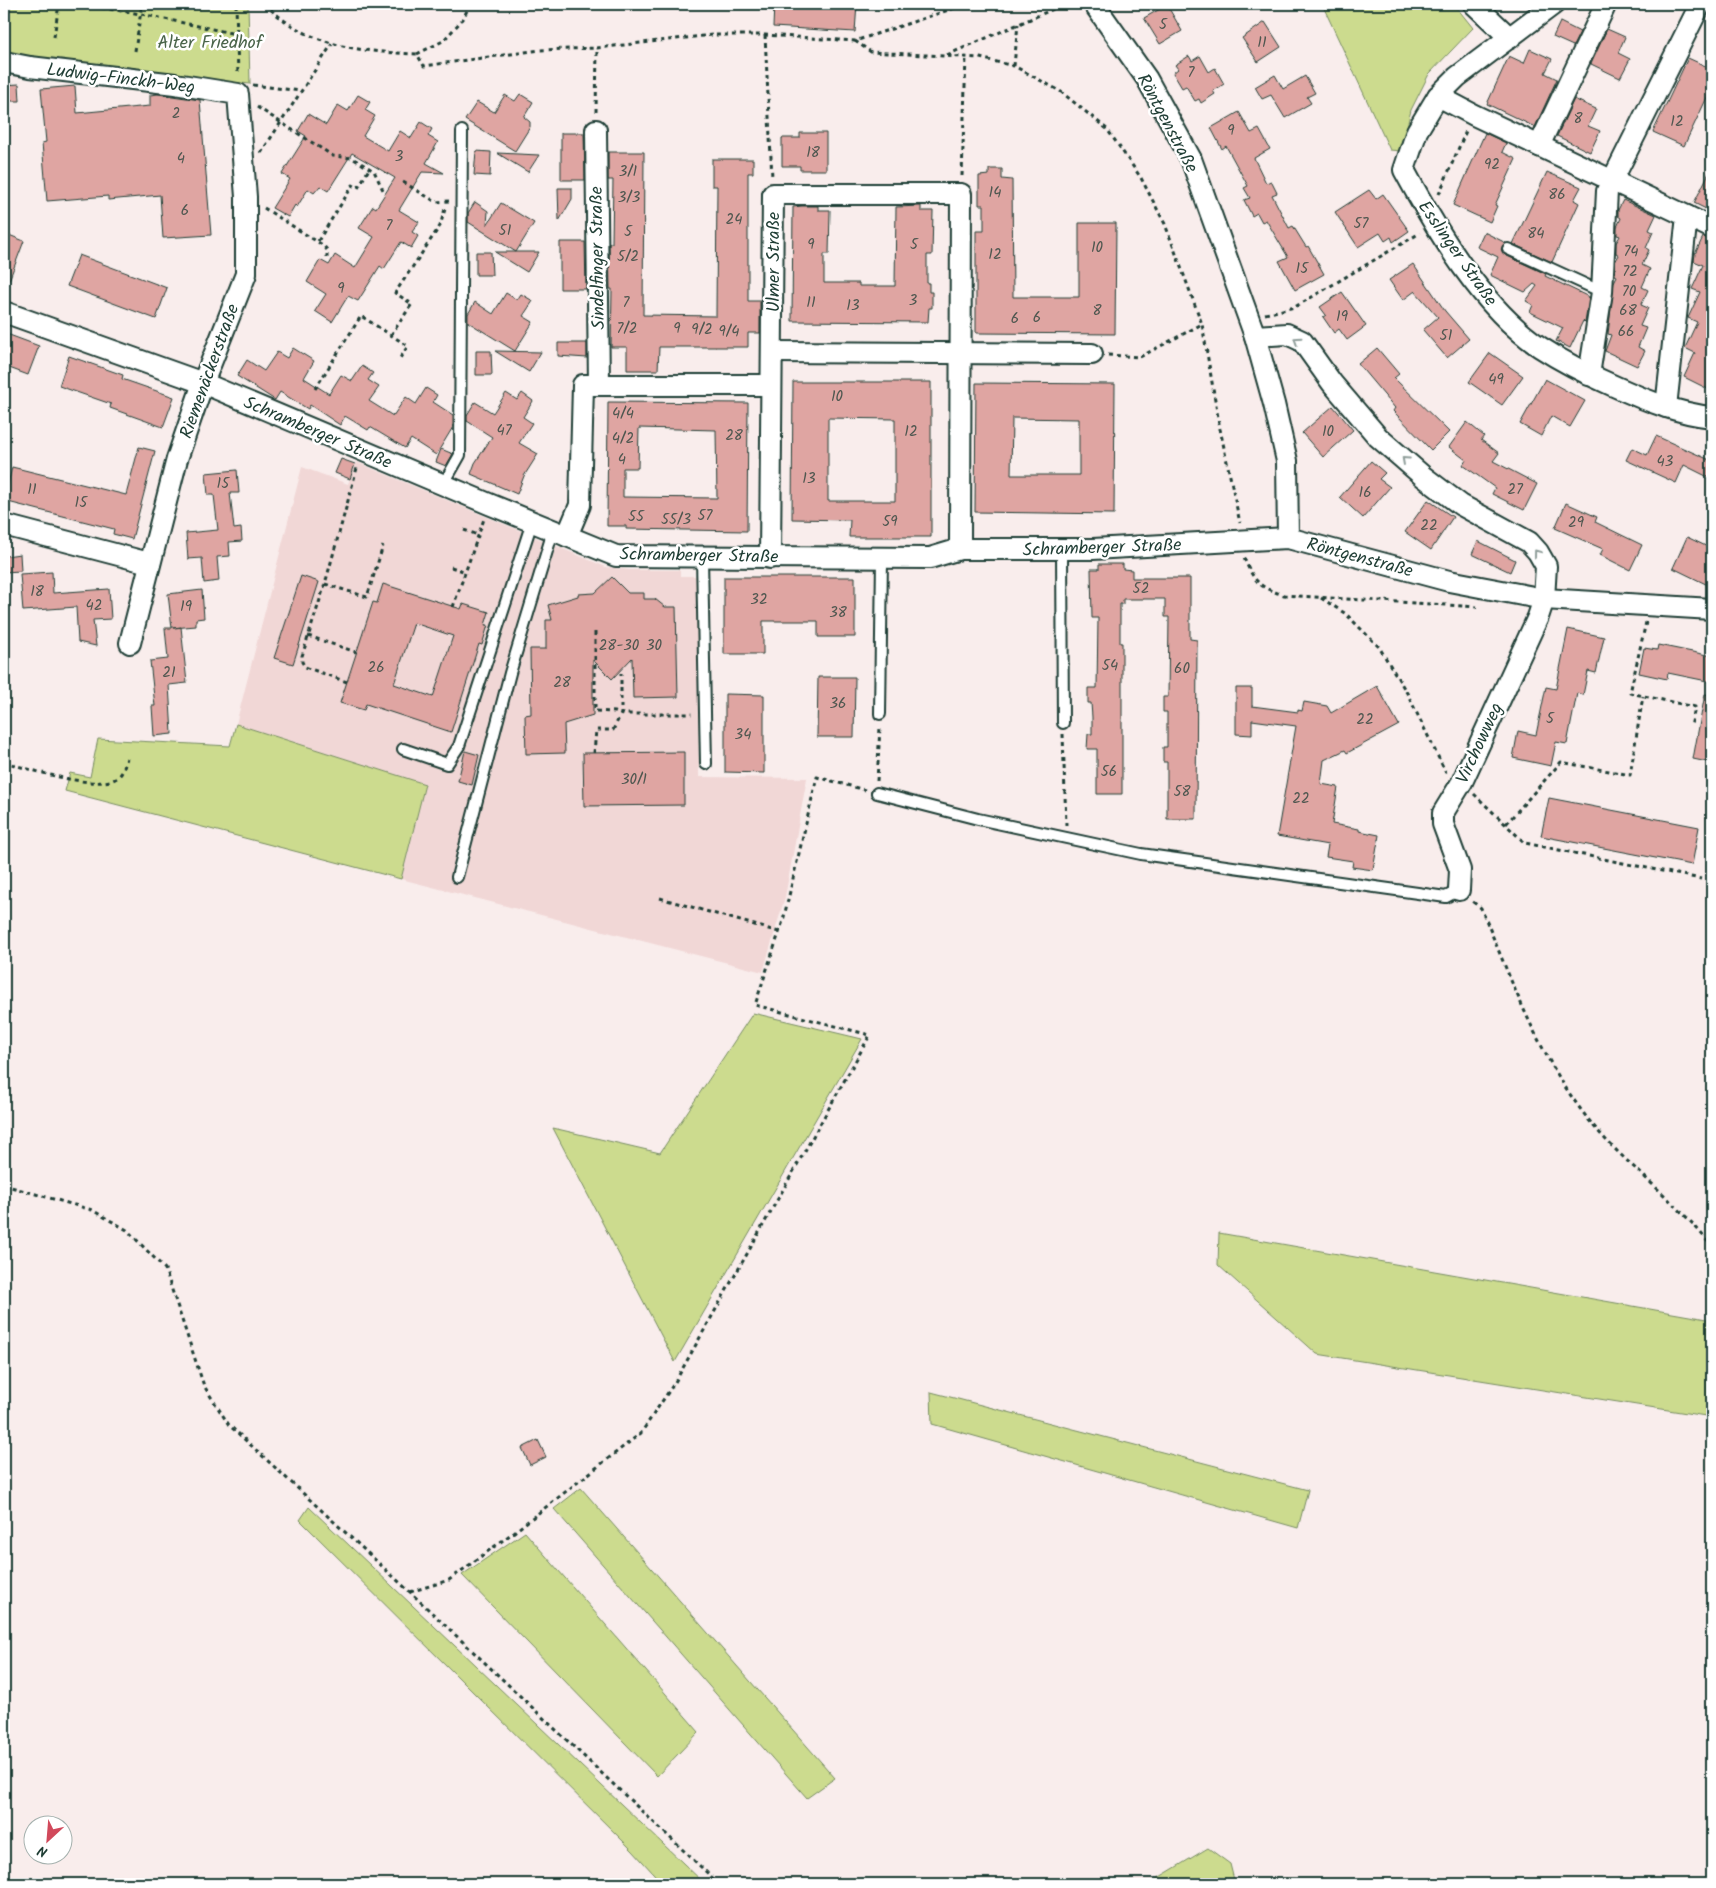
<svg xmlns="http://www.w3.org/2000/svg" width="1716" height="1888" font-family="Kalam,sans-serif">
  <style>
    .built { fill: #f1d7d6 }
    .green { fill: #ccdb8e; stroke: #768c61 }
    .building { fill: #dfa5a2; stroke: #1f3d34; fill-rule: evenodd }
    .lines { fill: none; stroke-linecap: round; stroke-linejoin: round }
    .lane-casing { stroke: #1f3d34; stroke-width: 14 }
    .street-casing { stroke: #1f3d34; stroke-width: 24 }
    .path { stroke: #1f3d34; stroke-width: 3; stroke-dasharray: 4 4; stroke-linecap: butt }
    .lane { stroke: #fff; stroke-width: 10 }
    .street { stroke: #fff; stroke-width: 20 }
    .oneway { stroke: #8f9e9a }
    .labels { text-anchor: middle; stroke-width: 5; stroke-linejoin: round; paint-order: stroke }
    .number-label { font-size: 15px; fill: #4f5750 }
    .park-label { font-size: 18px; fill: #4a644a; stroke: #fff }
    .street-label { font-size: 18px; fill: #1f3d34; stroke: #fff }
  </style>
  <rect width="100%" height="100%" fill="#f9edec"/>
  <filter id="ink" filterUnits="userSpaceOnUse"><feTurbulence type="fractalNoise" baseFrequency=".02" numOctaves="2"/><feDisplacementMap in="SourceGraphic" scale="10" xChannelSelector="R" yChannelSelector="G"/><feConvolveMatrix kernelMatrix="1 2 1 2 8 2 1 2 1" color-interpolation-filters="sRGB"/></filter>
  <g filter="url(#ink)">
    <path class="built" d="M356,462L606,567L629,570H680V576H698L699,777L807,778L785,897L763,972L401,879L425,784L236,724L302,467L348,484Z"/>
    <g class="green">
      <path d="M4,4H248L250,84L44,62L4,53Z"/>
      <path d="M1322,4H1438L1457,8L1473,28L1429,74L1411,110L1401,151L1390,150Z"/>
      <path d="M236,724L425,784L401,879L65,791L70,773L90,777L98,739L230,746Z"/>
      <path d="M753,1013L862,1039L675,1362L553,1128L660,1153Z"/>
      <path d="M1219,1233L1712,1320V1417L1317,1354L1218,1265Z"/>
      <path d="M931,1392L1308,1490L1298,1528L932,1424Z"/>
      <path d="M581,1488L835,1778L807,1798L554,1509Z"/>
      <path d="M309,1507L705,1884H663L633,1851L300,1520Z"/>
      <path d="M525,1532L699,1732L657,1776L462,1575Z"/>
      <path d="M1208,1848L1230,1864L1235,1884H1148Z"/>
    </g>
    <g class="building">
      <path d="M774,4H857L855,32L773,27Z"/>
      <path d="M1167,5L1182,31L1160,44L1144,18Z"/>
      <path d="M1265,22L1281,47L1258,62L1242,38Z"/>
      <path d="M1560,22L1580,32L1573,46L1553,37Z"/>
      <path d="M1607,29L1625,37L1618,53L1630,59L1620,78L1591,64Z"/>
      <path d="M1530,49L1552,59L1545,73L1557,79L1535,127L1487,104L1509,56L1524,63Z"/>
      <path d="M1189,56L1192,61L1200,56L1209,72L1215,68L1224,84L1213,91L1215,94L1201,103L1199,99L1195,101L1186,86L1182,88L1173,73L1178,69L1175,65Z"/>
      <path d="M1688,58L1712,69V87L1684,146L1653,132Z"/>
      <path d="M1275,75L1283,89L1305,76L1315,93L1307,97L1311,103L1285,118L1271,95L1262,99L1255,87Z"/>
      <path d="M19,84L20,101H4V85Z"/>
      <path d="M75,86L77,113L150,106V95L158,94L200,100L211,235L163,238L160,195L108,200V196L47,201L42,143L46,142L41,89Z"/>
      <path d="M520,94L533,102L524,117L530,122V127L515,151L465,120L477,102L494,112L505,95L515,101Z"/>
      <path d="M358,95L370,102L365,110L375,116L363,136L388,151L400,131L411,138L421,122L432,129L428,136L438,142L426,163L444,173L422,172L399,210L419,222L412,232L418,236L411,248L401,242L384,269L380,266L358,301L348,296L332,322L315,311L326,294L307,282L320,260L329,265L335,255L355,268L374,237L359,228L373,206L376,208L395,178L352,153L328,191L320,186L314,193L308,189L297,207L295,205L288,217L272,208L290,179L282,174L306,136L298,131L308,114L326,125L338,105L348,111Z"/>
      <path d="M1574,99L1596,109L1588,126L1600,131L1590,152L1557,136Z"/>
      <path d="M1239,112L1251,133L1259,129L1270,149L1254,158L1266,183L1271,181L1277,193L1272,195L1289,228L1293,226L1306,247L1308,246L1324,274L1295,290L1279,261L1288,257L1266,220L1262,222L1257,213L1252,216L1244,200L1250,198L1244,188L1248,186L1226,146L1222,149L1211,128Z"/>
      <path d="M561,133H584L585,180H561Z"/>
      <path d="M800,133H826V170H800V166H782V138H800Z"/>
      <path d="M1485,133L1506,143L1502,152L1516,159L1495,205L1497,206L1490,222L1453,205Z"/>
      <path d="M476,151L491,152L490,176L474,175Z"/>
      <path d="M608,152H644L643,315L716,316L717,186H712V159H753V173H748V301H760V333H748V347H659L658,370H627V347H611L612,289H610L609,243H612L613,180H608Z"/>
      <path d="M497,153L539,155L528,172Z"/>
      <path d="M1712,167V212L1694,203Z"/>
      <path d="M989,169H1002V179L1012,180L1013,297H1079V223H1116L1115,334L976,333V231H984V205H979V176L989,175Z"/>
      <path d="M1547,172L1581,187L1574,200L1579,203L1552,262L1513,244Z"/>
      <path d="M558,188H572V199L559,221Z"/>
      <path d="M1369,190L1376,199L1383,194L1409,231L1393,242L1391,237L1385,241L1380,233L1358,247L1335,212Z"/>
      <path d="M1623,200L1656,215L1649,230L1653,232L1646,248L1649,250L1642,265L1650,269L1642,287L1648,290L1641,305L1648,308L1640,326L1646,328L1638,347L1645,351L1637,366L1605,351L1611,335L1608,334L1614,282L1617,276L1615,275V262L1619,255L1616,253V243L1620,236L1617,235V227L1621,218L1618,216V210Z"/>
      <path d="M475,202L488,211L487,225L501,203L534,223L516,252H539L527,272L495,252H516L468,222V213Z"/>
      <path d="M802,206H818V210H830L829,254H824V283H859V286H895L896,207L921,206V211H933L932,255H927V283H929V292H932V308H929L928,322L792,321L793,207Z"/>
      <path d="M1484,232L1506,243L1501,249L1505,255L1546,274L1545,276L1589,297L1585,323L1583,321L1570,348L1556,341L1563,328L1530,312L1533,305L1526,301L1537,286L1534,284L1525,292L1490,275L1498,257L1477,247Z"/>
      <path d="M4,233L24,241L5,291H4Z"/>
      <path d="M1703,237L1712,240V391L1684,377L1695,353L1685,348L1697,322L1688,318L1700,292L1692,289L1703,265L1694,261L1695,254Z"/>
      <path d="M560,242H585L586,289H560Z"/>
      <path d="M476,252H491L492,275H476Z"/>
      <path d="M79,255L167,288L156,319L67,286Z"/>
      <path d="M1413,264L1445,311L1469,339L1447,358L1423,330L1438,317L1415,291L1403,300L1389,280Z"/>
      <path d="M1342,292L1366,326L1347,340L1339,329L1334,333L1323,317L1326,315L1320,307Z"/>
      <path d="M506,293L517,300L521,294L533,301L523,316L533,322L515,351L468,322V314L475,302L493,314Z"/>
      <path d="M4,333L39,346L28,375L4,366Z"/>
      <path d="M558,343H587V358L558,356Z"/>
      <path d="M293,348L314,361L304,378L329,394L341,375L352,381L362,366L373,373L368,380L379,387L369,401L393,416L406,397L416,404L426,388L437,395L433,402L453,415V427L436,455L411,439L405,448L370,427L368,430L345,416L340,425L310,405L308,409L280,392L275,400L237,376L247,360L264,371L277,352L287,358Z"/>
      <path d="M1377,348L1399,374L1394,378L1449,432L1431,450L1393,411L1395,408L1358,364Z"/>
      <path d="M476,351H491L492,375H476Z"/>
      <path d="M495,351L541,352L529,372Z"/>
      <path d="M1490,353L1523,376L1502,405L1469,382Z"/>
      <path d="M69,356L123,375L122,379L174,397L163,427L110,408L111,404L59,386Z"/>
      <path d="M1545,379L1585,401L1570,427L1551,416L1541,436L1520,424Z"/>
      <path d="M793,382H931V537H849L850,520L792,519ZM828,418L895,419V501H828Z"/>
      <path d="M976,383L1115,384L1114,514L975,512ZM1012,418L1079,419V475H1011Z"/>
      <path d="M506,393L517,400L522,393L533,401L523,417L532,423L519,443L538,454L524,476L517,494L471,474L475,463L492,437L467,421V415L475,402L493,413Z"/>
      <path d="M608,402L748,403L747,531L626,529V526H607ZM639,428L716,430L717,498L623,497V468H638Z"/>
      <path d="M1333,406L1353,430L1323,457L1302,433Z"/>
      <path d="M1467,422L1484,436L1481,440L1499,453L1493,461L1537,484L1524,510L1492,494L1495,488L1463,465L1466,460L1449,447Z"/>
      <path d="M1656,436L1712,461V479L1684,465L1676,483L1626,460L1632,448L1647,455Z"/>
      <path d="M139,447L155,451L132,539L113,534L114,529L4,501L12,467L126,495Z"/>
      <path d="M441,449L453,454L446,466L436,462Z"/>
      <path d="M341,459L355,464L350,479L335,473Z"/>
      <path d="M1371,461L1385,473L1379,479L1390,487L1363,518L1340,497Z"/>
      <path d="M237,470L239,493H230L234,529L241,528L242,541L229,542L230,556L217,557L219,581L204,583L202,558L188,559L186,533L218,530L214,495H208L206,473Z"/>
      <path d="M1428,500L1453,517L1431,550L1405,532Z"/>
      <path d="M1566,503L1597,517L1595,522L1642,545L1630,570L1600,555L1603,549L1555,528Z"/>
      <path d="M1687,537L1712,549V587L1673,568Z"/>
      <path d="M1478,541L1515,560L1510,572L1472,554Z"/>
      <path d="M20,554L21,571L4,572V562L6,556Z"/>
      <path d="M1099,564H1123V569L1132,570V578H1190V639L1197,640L1196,819H1167V762H1163V747H1167V712H1163V697H1168L1169,617H1165V599H1123V604H1120V643H1122V794H1097V749H1087L1088,734H1092V717L1091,703H1088V688H1097L1098,618H1092L1091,569H1099Z"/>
      <path d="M52,572L53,593L109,589L111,619L93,620L96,646L78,642L76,607L23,611L20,574Z"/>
      <path d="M301,576L319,582L293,664L274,658Z"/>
      <path d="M612,577L628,593H644V599H655L665,607H676L678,697L633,698L632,658L612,679L593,660V715L564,724L565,753L526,754L525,715L531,714L530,649H546V620H552L548,605L578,596V594L595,593Z"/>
      <path d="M724,577H855V637H818V621H763V654H724Z"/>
      <path d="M383,584L461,609L463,604L489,612L485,625H488L482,645L479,644L451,732L366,704L364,710L340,703L373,602L377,603ZM414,623L453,636L433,697L394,684Z"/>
      <path d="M202,590L204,618L196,619V626L173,628L181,627L187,683L169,685L172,734L154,736L152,706H155L150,661L168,659L165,628H172L168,594Z"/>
      <path d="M1568,629L1604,637L1596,673L1588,671L1583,695L1577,693L1567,744L1556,742L1551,766L1513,758L1518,731L1536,735L1546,687L1556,689Z"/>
      <path d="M1658,645L1712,656V682L1668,673L1667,679L1639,673L1644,648L1657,650Z"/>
      <path d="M818,677H855L854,737H817Z"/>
      <path d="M1377,686L1399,725L1347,753L1345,750L1324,760L1321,784L1338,787L1332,824L1359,829V831L1379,835L1373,870L1352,867L1353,861L1326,857L1328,845L1277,836L1296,726L1252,720V735L1236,734V688H1252V706L1298,712V710L1302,711L1304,702L1327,706L1331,713Z"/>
      <path d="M725,694L764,695V773L725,772Z"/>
      <path d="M1705,694L1712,695V763L1693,759Z"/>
      <path d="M465,751L479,755L472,785L458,781Z"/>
      <path d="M684,752V805L584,806L583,753Z"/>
      <path d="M1549,798L1699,827L1692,865L1541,836Z"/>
      <path d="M538,1440L546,1457L530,1465L522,1448Z"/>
    </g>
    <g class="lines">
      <defs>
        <g id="lane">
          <path d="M1508,249L1602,292"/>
          <path d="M443,485L460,455L462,131"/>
          <path d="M1062,549L1063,723"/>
          <path d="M702,557L706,764"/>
          <path d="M880,714L882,557"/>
          <path d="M403,749L447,764L459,746L532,522"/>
          <path d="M877,793L978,819L1141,854L1446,897L1459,890"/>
          <path d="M457,877L510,673L550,541L551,529"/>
        </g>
        <g id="street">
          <path d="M1094,4L1147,79L1191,159L1255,336L1274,404L1287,461L1288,538"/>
          <path d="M1474,4L1510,38"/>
          <path d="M1554,4L1457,77L1438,96L1417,131L1404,170C1437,231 1482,308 1540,347C1563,362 1589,375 1614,386C1645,400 1679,414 1712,417"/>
          <path d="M4,62L30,67L175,84L238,94L246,197V274L203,383L177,459L130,643"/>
          <path d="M1438,96L1474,115L1712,228"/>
          <path d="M596,130L599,385"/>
          <path d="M1539,146L1606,4"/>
          <path d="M4,312L203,383L489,504L616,556L930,558L960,549H1093L1288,538L1449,581L1544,599L1712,609"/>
          <path d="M1255,336L1287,334L1302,341L1332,383L1378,437L1424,477L1461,505L1529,542L1538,552L1546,566L1544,599L1538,617L1462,782L1443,813V824L1460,870L1459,890"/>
          <path d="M772,352L1092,354"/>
          <path d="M1589,375L1602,292L1607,191L1700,5"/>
          <path d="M1666,407L1687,216"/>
          <path d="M4,525L149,563"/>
          <path d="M567,536L580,505L583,385H771"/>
          <path d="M770,558L773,194H961L960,549"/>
        </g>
      </defs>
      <use href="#lane" class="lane-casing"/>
      <use href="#street" class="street-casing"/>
      <g class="path">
        <path d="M78,4L141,14L236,34"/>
        <path d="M236,4L238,76"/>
        <path d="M265,4C307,46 359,52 417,54L424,66L540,50L597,48L712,35H765L855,41L967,4"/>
        <path d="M765,35L772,178"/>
        <path d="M54,37L59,4"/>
        <path d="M855,41L871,52L980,58L1014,66L1060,91L1107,129L1141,178L1165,224L1202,324L1220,429L1240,523"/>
        <path d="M135,51L142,4"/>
        <path d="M417,54L443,41L463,19L470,4"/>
        <path d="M947,55L1065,4"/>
        <path d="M1014,66L1018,24"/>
        <path d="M253,85L300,91"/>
        <path d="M257,107L333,156L352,158L374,171L384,192"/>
        <path d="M596,112L597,48"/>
        <path d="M261,153L332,44"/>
        <path d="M962,176L966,57"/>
        <path d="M403,182L436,202L449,201"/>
        <path d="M1439,194L1466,131"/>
        <path d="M264,208L324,246L327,250V261"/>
        <path d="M318,241L353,185L358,188L369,169"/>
        <path d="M1265,314L1295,307L1420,233"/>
        <path d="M391,335L412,304L395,293L440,226L445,209"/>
        <path d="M1108,355L1140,357L1202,324"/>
        <path d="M315,389L361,316L408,346L400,358"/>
        <path d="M464,530L478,535"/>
        <path d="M1244,558C1254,581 1259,588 1284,595L1477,607"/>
        <path d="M451,567L466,572"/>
        <path d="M325,584L367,597L383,546"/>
        <path d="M1321,598L1346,614L1379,647L1407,693L1446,773"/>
        <path d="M453,607L484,519"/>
        <path d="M1646,622L1630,693L1695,707L1691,727"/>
        <path d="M595,632V711L615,712L621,714H692"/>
        <path d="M308,636L356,652"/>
        <path d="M347,682L305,667L302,662V656L325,584L357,468"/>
        <path d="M1063,734L1066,825"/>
        <path d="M594,753L596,730H613L621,714V673"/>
        <path d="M4,762C29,769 90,789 113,780C123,776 124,767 127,758"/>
        <path d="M877,781L880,727"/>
        <path d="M1474,794L1525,843L1701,879"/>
        <path d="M1506,824L1561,762L1630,775L1643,696"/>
        <path d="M660,898L779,932"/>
        <path d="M1473,902L1481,908C1515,989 1546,1077 1608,1142C1642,1177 1682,1207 1712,1247"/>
        <path d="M4,1185L92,1210L127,1230L165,1269L204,1386L229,1425L410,1592L719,1884"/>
        <path d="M410,1592L449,1580L514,1532L641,1433L675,1382L870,1035L755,1005L783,921L817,777L865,790"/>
      </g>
      <use href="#lane" class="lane"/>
      <use href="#street" class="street"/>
    </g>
    <defs><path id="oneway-chevron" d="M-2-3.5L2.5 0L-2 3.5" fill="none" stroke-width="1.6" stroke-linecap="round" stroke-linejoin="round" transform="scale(1.25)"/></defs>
    <g class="oneway">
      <use href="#oneway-chevron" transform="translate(1297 340) rotate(-147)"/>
      <use href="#oneway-chevron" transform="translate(1405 460) rotate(-138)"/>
      <use href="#oneway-chevron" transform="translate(1537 553) rotate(-127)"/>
    </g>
  </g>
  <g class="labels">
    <g class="number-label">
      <text x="1163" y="29">5</text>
      <text x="1262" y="47">11</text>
      <text x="1191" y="77">7</text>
      <text x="176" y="118">2</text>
      <text x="1578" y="123">8</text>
      <text x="1677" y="126">12</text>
      <text x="1231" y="135">9</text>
      <text x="813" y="157">18</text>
      <text x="399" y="161">3</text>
      <text x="181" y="163">4</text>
      <text x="1492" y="169">92</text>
      <text x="628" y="176">3/1</text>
      <text x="995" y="197">14</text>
      <text x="1557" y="199">86</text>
      <text x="629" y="202">3/3</text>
      <text x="185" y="215">6</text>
      <text x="734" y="224">24</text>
      <text x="1361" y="228">57</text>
      <text x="389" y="230">7</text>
      <text x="505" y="235">51</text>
      <text x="628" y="236">5</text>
      <text x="1536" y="238">84</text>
      <text x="811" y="249">9</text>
      <text x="914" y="249">5</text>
      <text x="1097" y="252">10</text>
      <text x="1631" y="256">74</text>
      <text x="995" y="259">12</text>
      <text x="628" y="261">5/2</text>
      <text x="1302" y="273">15</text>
      <text x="1630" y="276">72</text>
      <text x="341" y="293">9</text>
      <text x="1629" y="296">70</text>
      <text x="913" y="305">3</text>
      <text x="626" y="307">7</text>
      <text x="811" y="307">11</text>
      <text x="853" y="310">13</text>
      <text x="1097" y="315">8</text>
      <text x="1628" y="315">68</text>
      <text x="1342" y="321">19</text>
      <text x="1037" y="322">6</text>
      <text x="1015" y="323">6</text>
      <text x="627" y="333">7/2</text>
      <text x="677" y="333">9</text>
      <text x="702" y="334">9/2</text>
      <text x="729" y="336">9/4</text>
      <text x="1626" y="336">66</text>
      <text x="1446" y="340">51</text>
      <text x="1496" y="384">49</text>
      <text x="837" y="401">10</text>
      <text x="623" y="418">4/4</text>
      <text x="504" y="435">47</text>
      <text x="911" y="436">12</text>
      <text x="1328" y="436">10</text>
      <text x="734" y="440">28</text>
      <text x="623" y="443">4/2</text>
      <text x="622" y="464">4</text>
      <text x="1665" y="466">43</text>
      <text x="809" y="483">13</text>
      <text x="223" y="488">15</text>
      <text x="32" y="494">11</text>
      <text x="1515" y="494">27</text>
      <text x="1365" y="497">16</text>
      <text x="81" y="507">15</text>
      <text x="705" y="520">57</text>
      <text x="636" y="521">55</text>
      <text x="676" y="524">55/3</text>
      <text x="890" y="526">59</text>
      <text x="1576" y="527">29</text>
      <text x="1429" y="530">22</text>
      <text x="1141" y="593">52</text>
      <text x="37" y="596">18</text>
      <text x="759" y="604">32</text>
      <text x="94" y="610">42</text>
      <text x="186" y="611">19</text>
      <text x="838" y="617">38</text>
      <text x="619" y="650">28-30</text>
      <text x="654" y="650">30</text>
      <text x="1110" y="670">54</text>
      <text x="376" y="672">26</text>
      <text x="1182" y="673">60</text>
      <text x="169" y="677">21</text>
      <text x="562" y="687">28</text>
      <text x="838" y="708">36</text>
      <text x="1550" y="723">5</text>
      <text x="1365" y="724">22</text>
      <text x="743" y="739">34</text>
      <text x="1109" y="776">56</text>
      <text x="634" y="784">30/1</text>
      <text x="1182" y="796">58</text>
      <text x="1301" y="803">22</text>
    </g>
    <g class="park-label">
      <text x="210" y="48">Alter Friedhof</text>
    </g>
    <g class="street-label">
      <text transform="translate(121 78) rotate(7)" y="6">Ludwig-Finckh-Weg</text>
      <text transform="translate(1168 123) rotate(62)" y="6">Röntgenstraße</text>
      <text transform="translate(1458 253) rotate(55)" y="6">Esslinger Straße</text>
      <text transform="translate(597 258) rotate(-91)" y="6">Sindelfinger Straße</text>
      <text transform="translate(773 262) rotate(-90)" y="6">Ulmer Straße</text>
      <text transform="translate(209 371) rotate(-70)" y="6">Riemenäckerstraße</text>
      <text transform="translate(318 432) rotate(23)" y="6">Schramberger Straße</text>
      <text transform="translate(1102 547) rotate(-2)" y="6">Schramberger Straße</text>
      <text transform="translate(699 555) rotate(1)" y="6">Schramberger Straße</text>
      <text transform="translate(1360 557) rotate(15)" y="6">Röntgenstraße</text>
      <text transform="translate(1479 743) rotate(-65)" y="6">Virchowweg</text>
    </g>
  </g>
  <rect width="1716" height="1888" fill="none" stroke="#fff" stroke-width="20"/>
  <rect x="10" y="10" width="1696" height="1868" fill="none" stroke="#1f3d34" stroke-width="2" filter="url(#ink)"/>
  <g transform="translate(48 1840) rotate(206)"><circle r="24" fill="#ffffff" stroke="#a5b1ae"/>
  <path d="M0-4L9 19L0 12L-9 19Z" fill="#d1495b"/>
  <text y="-8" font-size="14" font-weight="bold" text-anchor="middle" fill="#1f3d34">N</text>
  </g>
</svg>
